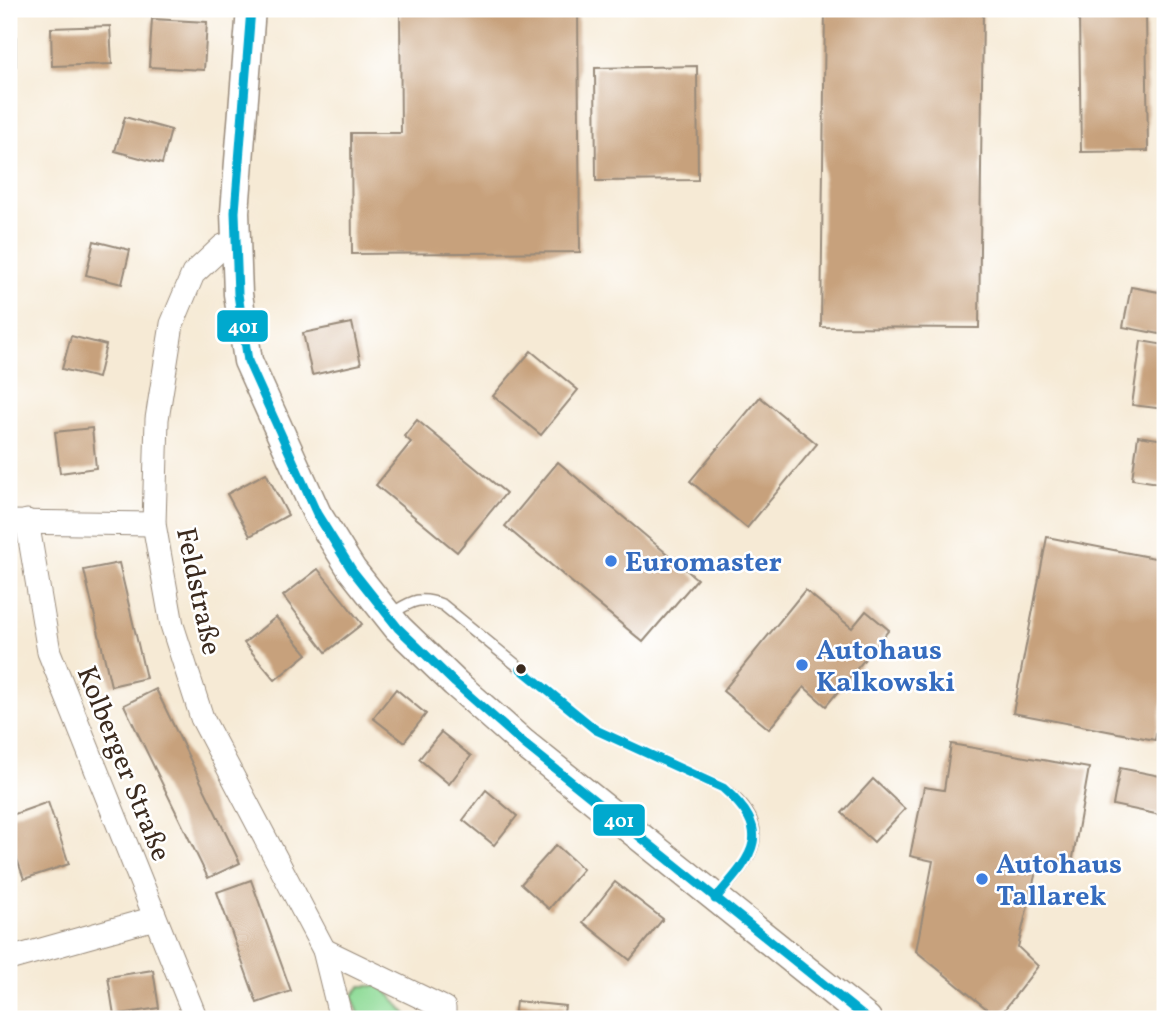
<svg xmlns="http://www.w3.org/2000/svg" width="1174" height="1028" font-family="Vollkorn,serif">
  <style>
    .green { fill: #90db98; stroke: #66825b; stroke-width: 2 }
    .building { fill: #c7a17c }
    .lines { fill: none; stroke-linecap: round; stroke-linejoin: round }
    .service-casing { stroke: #988a7a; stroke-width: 13 }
    .minor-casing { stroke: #988a7a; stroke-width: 25 }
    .tertiary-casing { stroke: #988a7a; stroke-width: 31 }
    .service { stroke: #fff; stroke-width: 10 }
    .minor { stroke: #fff; stroke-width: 23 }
    .tertiary { stroke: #fff; stroke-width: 28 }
    .bus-1-casing { stroke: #fff; stroke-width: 14 }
    .bus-1 { stroke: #00a9ce; stroke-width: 9 }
    .shop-dot { fill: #3f7fe0; stroke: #fff; stroke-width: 2.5 }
    .bus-dot { fill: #3b2a1e; stroke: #fff; stroke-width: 2.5 }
    .labels { text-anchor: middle; stroke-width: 5; stroke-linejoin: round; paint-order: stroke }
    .shop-label { font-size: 28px; font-weight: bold; fill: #366cbe; stroke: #fff; text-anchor: start }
    .street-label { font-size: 28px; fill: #3b2a1e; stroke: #fff }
    .line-badge { stroke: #fff; stroke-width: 2.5 }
    .badge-label { font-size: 19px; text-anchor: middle; font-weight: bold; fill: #fff }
  </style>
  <rect width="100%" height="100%" fill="#fff"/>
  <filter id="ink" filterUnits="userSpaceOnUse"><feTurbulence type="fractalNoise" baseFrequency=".0143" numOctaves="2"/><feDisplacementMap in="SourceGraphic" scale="14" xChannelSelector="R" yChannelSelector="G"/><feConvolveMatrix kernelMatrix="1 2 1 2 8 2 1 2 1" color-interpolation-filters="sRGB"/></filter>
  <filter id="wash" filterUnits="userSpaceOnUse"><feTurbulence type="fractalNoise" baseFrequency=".00686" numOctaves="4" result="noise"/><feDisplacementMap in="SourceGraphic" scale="28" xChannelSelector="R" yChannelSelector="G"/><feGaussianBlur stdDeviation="1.57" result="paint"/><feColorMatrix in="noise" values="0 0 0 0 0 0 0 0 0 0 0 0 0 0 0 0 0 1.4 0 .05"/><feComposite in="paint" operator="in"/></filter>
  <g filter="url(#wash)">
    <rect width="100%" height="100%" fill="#f6ead5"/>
    <path class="green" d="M361,986H382L411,1019H361L352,996Z"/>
    <g id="blocks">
      <g class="building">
        <path d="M400,9H578L580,252L352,254L351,133H401Z"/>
        <path d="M825,9H983L979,328L821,327Z"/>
        <path d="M1146,14L1148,151L1081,152L1079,15Z"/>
        <path d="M152,19L207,22L204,70L149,67Z"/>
        <path d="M110,26L112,64L52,66L51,28Z"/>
        <rect x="9" y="30" width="7" height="36"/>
        <path d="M697,66L698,180L596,181L595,68Z"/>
        <path d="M125,117L171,130L162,164L115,151Z"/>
        <path d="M94,241L130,250L122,284L86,275Z"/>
        <path d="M1163,267L1165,268V335L1123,327L1131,287L1159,292Z"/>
        <path d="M352,323L361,364L312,375L303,333Z"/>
        <path d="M71,336L106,345L98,378L62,369Z"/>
        <path d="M1141,341L1165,345V409L1132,405Z"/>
        <path d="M531,351L578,390L541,435L493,396Z"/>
        <path d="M760,397L817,444L747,528L690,481Z"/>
        <path d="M417,420L506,493L457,552L376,485L411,442L404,436Z"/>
        <path d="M92,428L96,468L60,473L55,432Z"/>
        <path d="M1138,436L1165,440V484L1132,479Z"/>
        <path d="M558,462L697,579L643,642L505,526Z"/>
        <path d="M266,473L288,515L250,536L227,494Z"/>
        <path d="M1047,537L1165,560V689L1155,740L1013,713Z"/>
        <path d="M119,563L146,678L111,686L84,570Z"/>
        <path d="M318,569L362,624L326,652L283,596Z"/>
        <path d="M805,590L852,628L866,611L889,630L826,706L804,687L769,729L723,691Z"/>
        <path d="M276,617L307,654L275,680L244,643Z"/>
        <path d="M156,689L240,863L208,878L124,705Z"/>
        <path d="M396,689L426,714L404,742L373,718Z"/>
        <path d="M441,732L471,756L449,784L419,759Z"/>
        <path d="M951,744L1089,768L1071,869L1038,863L1018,947L1038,966L998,1018L916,951L933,861L910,856L924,787L944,790Z"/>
        <path d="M1120,768L1165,777V816L1113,805Z"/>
        <path d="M873,779L905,809L874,842L842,813Z"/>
        <path d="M486,790L517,816L494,845L463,820Z"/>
        <path d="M48,802L69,864L24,879L9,836V816Z"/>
        <path d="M556,845L583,869L549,909L521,884Z"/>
        <path d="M251,880L291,991L257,1003L217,892Z"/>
        <path d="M615,882L663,919L630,960L583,922Z"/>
        <path d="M153,970L159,1008L114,1015L108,977Z"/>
        <path d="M516,1001L565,1006L563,1019H514Z"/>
      </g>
    </g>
  </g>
  <g filter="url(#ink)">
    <use href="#blocks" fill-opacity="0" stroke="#988a7a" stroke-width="2"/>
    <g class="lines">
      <defs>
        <path id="service" d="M389,615C411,602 417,595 443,605L596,730L723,788C777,828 753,857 717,897"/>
        <g id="minor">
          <path d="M236,242L223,246L193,274L172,324L157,419L154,524L172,625L202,718L324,950L341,1019"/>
          <path d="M27,521L49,652L196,1019"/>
          <path d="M9,522L154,524"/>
          <path d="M324,950L444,1008V1019"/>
          <path d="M9,959L155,918"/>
        </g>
        <path id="tertiary" d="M251,9L235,212L238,294L248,361L317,514L352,570L398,628L455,683L523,743L867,1019"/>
      </defs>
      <use href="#service" class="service-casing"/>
      <use href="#minor" class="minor-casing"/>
      <use href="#tertiary" class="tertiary-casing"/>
      <use href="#service" class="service"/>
      <use href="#minor" class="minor"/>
      <use href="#tertiary" class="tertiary"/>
      <defs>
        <g id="bus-1">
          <path d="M251,9L235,212L238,294L248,361L317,514L352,570L398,628L455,683L523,743L867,1019"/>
          <path d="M521,669L596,730L723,788C775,833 753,855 715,899"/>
        </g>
      </defs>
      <use href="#bus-1" class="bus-1-casing"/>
      <use href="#bus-1" class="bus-1"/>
    </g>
  </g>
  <g class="shop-dot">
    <circle cx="611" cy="561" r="7"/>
    <circle cx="802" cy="665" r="7"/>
    <circle cx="982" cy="879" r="7"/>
  </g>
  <circle class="bus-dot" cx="521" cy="669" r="6"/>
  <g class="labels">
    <g class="shop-label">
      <text x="625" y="571">Euromaster</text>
      <text x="816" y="659">Autohaus<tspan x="816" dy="32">Kalkowski</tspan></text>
      <text x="996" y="873">Autohaus<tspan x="996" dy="32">Tallarek</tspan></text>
    </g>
    <g class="street-label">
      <text transform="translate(200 591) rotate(78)" y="10">Feldstraße</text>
      <text transform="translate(125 763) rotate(68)" y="10">Kolberger Straße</text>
    </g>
  </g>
  <g class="line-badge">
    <rect x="216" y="309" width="53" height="34" rx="7" fill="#00a9ce"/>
    <rect x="592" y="803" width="54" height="34" rx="7" fill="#00a9ce"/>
  </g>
  <g class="badge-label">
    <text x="243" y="333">401</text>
    <text x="619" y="827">401</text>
  </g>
  <rect width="1174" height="1028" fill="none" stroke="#fff" stroke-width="35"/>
</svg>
